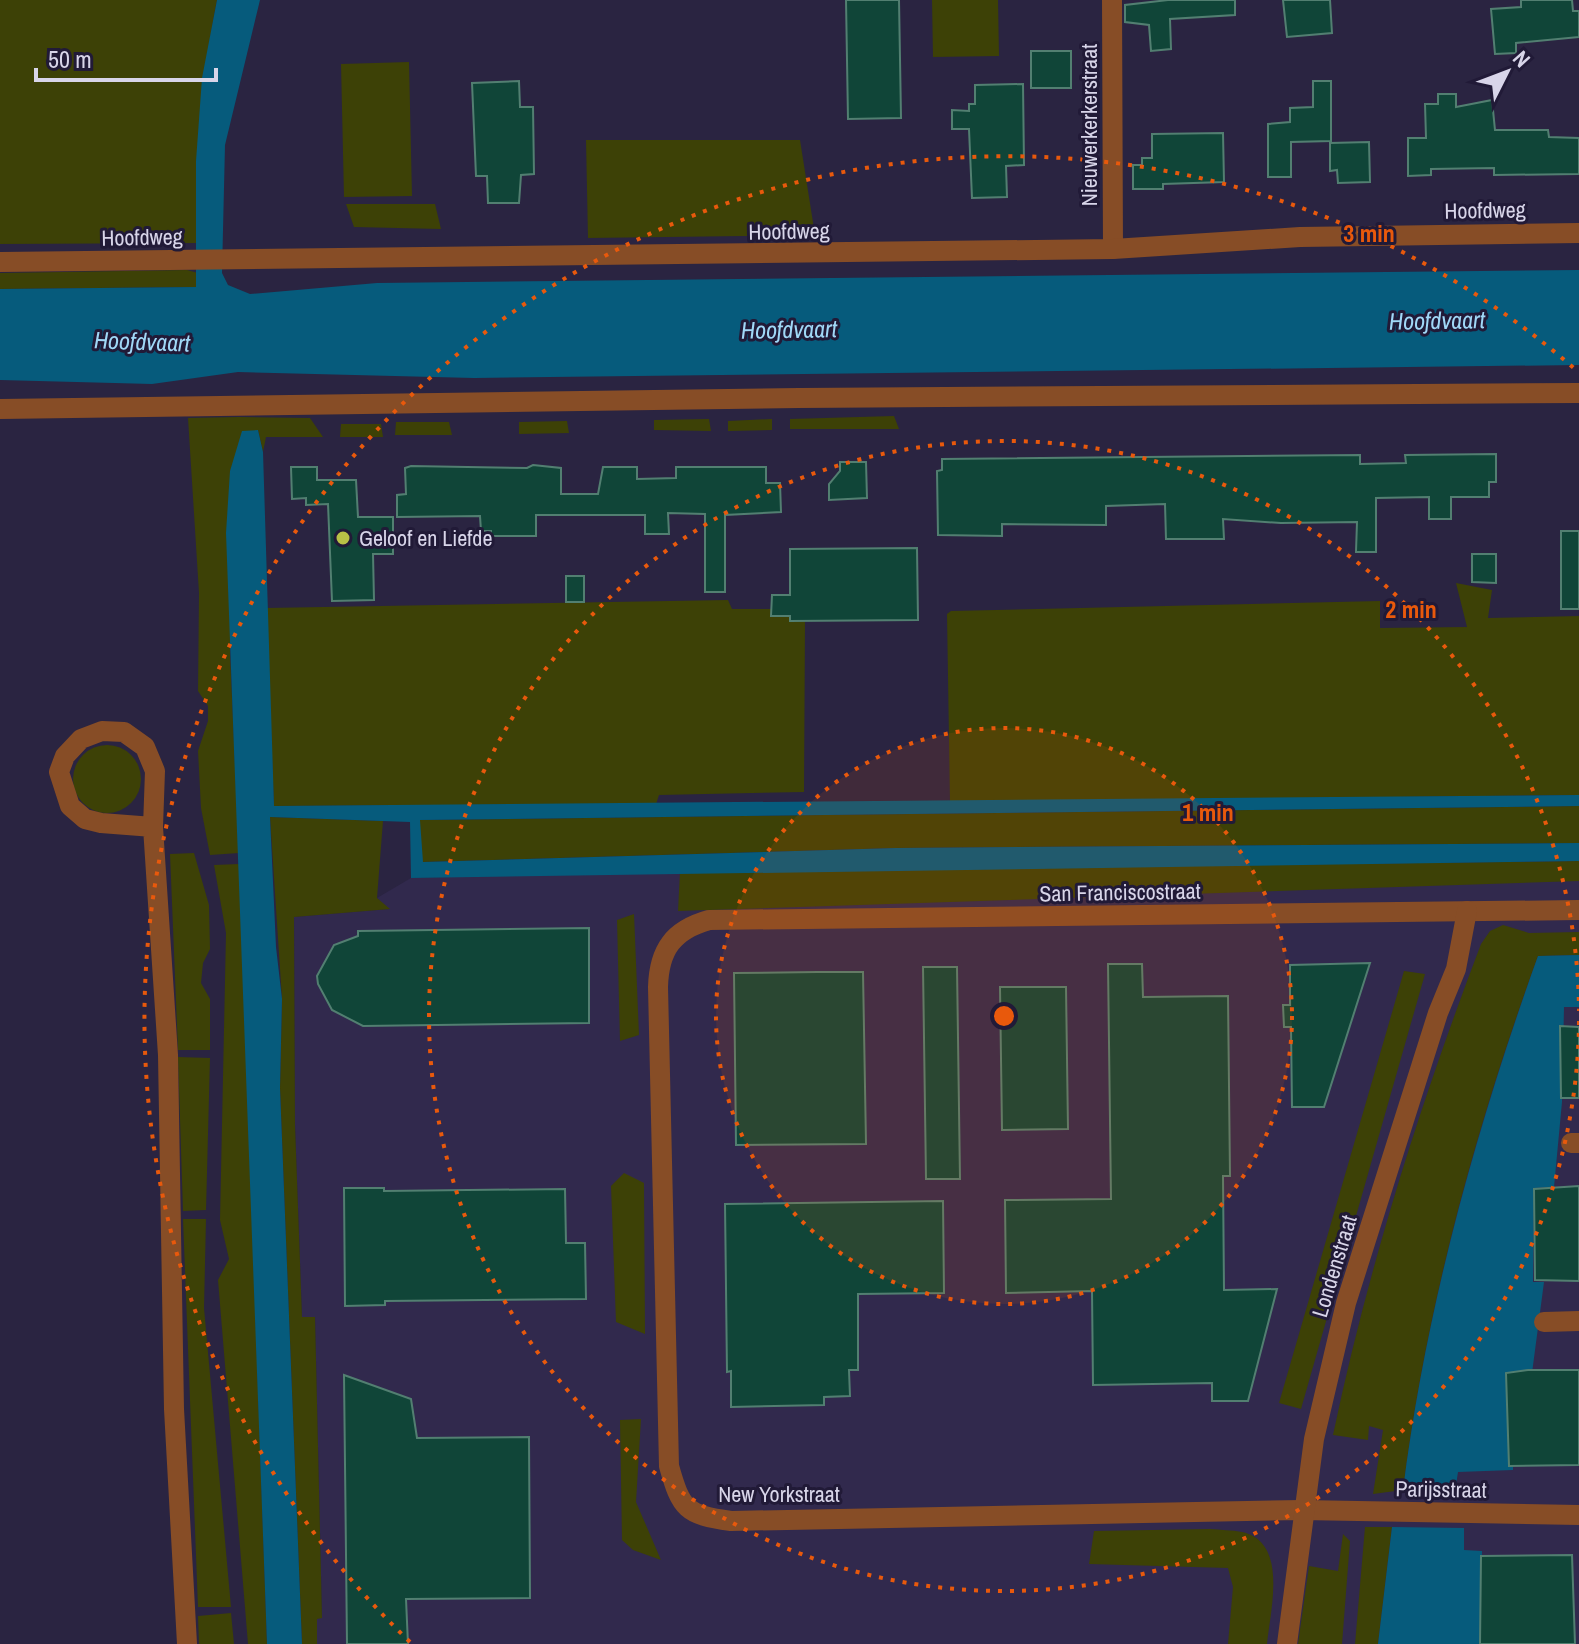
<svg xmlns="http://www.w3.org/2000/svg" width="1579" height="1644" font-family="'Archivo Narrow',sans-serif">
  <style>
    .built { fill: #31294d }
    .green { fill: #3d4106 }
    .water { fill: #065b7c }
    .building { fill: #104538; stroke: #527f71; stroke-width: 2 }
    .lines { fill: none; stroke-linecap: round; stroke-linejoin: round }
    .minor { stroke: #874d26; stroke-width: 20 }
    .tertiary { stroke: #874d26; stroke-width: 20 }
    .ring { fill: none; stroke: #e8590c; stroke-width: 4; stroke-dasharray: 4 8 }
    .poi-dot { fill: #b8c146; stroke: #211a37; stroke-width: 3 }
    .labels { text-anchor: middle; stroke-width: 6; stroke-linejoin: round; paint-order: stroke }
    .street-label { font-size: 22px; fill: #d8d5e9; stroke: #211a37 }
    .poi-label { font-size: 22px; fill: #d8d5e9; stroke: #211a37; text-anchor: start }
    .water-label { font-size: 24px; font-style: italic; fill: #a0d8f7; stroke: #211a37 }
    .centre { fill: #e8590c; stroke: #211a37; stroke-width: 4 }
    .ring-label { font-size: 24px; text-anchor: middle; font-weight: bold; fill: #e8590c; stroke: #211a37; stroke-width: 6; stroke-linejoin: round; paint-order: stroke }
  </style>
  <rect width="100%" height="100%" fill="#2a2441"/>
  <path class="built" d="M1579,845V1644H317V1618H322L315,1317H302L295,1125L294,917L388,909L377,898L411,878Z"/>
  <g class="green">
    <path d="M0,0H217C200,86 196,156 198,243L0,244Z"/>
    <path d="M932,0H998L999,56L933,57Z"/>
    <path d="M409,62L412,196L344,197L341,64Z"/>
    <path d="M586,140H800L815,235L588,238Z"/>
    <path d="M346,204H435L441,229L354,227Z"/>
    <path d="M187,270L198,273L196,287L0,289V273Z"/>
    <path d="M894,416L899,429H790V419Z"/>
    <path d="M239,417L310,418L323,437H266L263,452L258,430L239,447L230,472V654L239,853L210,855L201,808L198,751L208,721V706L198,691L199,593L188,418Z"/>
    <path d="M709,419L711,431L654,430V420Z"/>
    <path d="M772,419V430L728,431V421Z"/>
    <path d="M567,421L569,433L519,434V422Z"/>
    <path d="M396,422H449L452,435H395Z"/>
    <path d="M341,424H381L383,437H340Z"/>
    <path d="M1456,583L1492,590L1488,618L1579,616V795L950,802L947,614L951,611L1380,601V628L1467,627Z"/>
    <path d="M728,600L732,609H791L805,622L804,792L659,795L656,804L274,806L266,608Z"/>
    <circle cx="107" cy="779" r="34"/>
    <path d="M1579,806V843L896,848L422,862L419,820Z"/>
    <path d="M270,817L383,821L377,898L390,909L294,917L295,1125L302,1317H315L322,1618L317,1619V1644H302L280,1088L282,999Z"/>
    <path d="M194,853L209,905L210,949L203,963L201,983L210,999V1050H178L170,854Z"/>
    <path d="M1579,861V881L678,911L680,872Z"/>
    <path d="M239,864L242,929L267,1644H248L218,1280L229,1259L220,1220L226,933L214,865Z"/>
    <path d="M634,914L639,1035L620,1041L617,920Z"/>
    <path d="M1503,925L1529,933L1579,932V955L1538,956C1475,1129 1426,1308 1403,1490L1373,1494L1383,1430L1369,1426L1368,1440L1333,1435C1368,1268 1420,1104 1481,944L1490,931Z"/>
    <path d="M1404,971L1425,974L1301,1409L1279,1403Z"/>
    <path d="M178,1057L210,1058L206,1210L183,1211Z"/>
    <path d="M624,1173L644,1183L645,1334L616,1322L611,1186Z"/>
    <path d="M183,1219H206L204,1308L231,1607H198Z"/>
    <path d="M641,1419L636,1502L661,1560L633,1550L622,1540L620,1420Z"/>
    <path d="M1365,1527H1392L1378,1644H1355Z"/>
    <path d="M1210,1529C1220,1530 1232,1530 1242,1532C1289,1542 1270,1611 1267,1644H1228L1233,1587L1228,1568L1089,1564L1094,1531Z"/>
    <path d="M1343,1534L1350,1541L1342,1644H1298L1309,1566L1338,1571Z"/>
    <path d="M231,1613L234,1644H199L198,1616Z"/>
  </g>
  <g class="water">
    <path d="M217,0H260L225,145L222,273L228,285L250,294L377,283L1579,270V365L474,378L238,372L152,384L0,380V289L196,287V161L202,78Z"/>
    <path d="M258,430L263,452L274,806L1579,795V806L420,820L423,862L896,848L1579,843V861L411,878L410,822L270,817L276,947L282,999L280,1088L302,1644H267L226,533L230,471L242,431Z"/>
    <path d="M1579,955V1007H1564L1562,1102L1554,1187L1534,1188L1533,1282H1544L1532,1373H1514L1513,1470L1458,1472L1455,1492L1403,1490C1426,1308 1476,1129 1538,956Z"/>
    <path d="M1392,1527L1464,1528V1550L1482,1551L1481,1644H1378Z"/>
  </g>
  <g class="building">
    <path d="M846,0H899L901,118L848,119Z"/>
    <path d="M1168,0H1235V15L1170,19L1171,49L1151,51L1149,25L1125,22V5Z"/>
    <path d="M1283,0H1330L1332,33L1287,37Z"/>
    <path d="M1521,0H1572L1573,11H1579V37L1516,43V53L1495,54L1491,9L1521,7Z"/>
    <rect x="1031" y="51" width="40" height="37"/>
    <path d="M519,81L520,107H533L534,174L521,175L519,203H488L487,176H476L472,83Z"/>
    <path d="M1313,81H1331V141L1291,142V177H1268V124L1290,122V108L1313,107Z"/>
    <path d="M1023,84L1024,165L1006,166L1007,197L972,198L969,129H952V110L969,111V104H975V85Z"/>
    <path d="M1438,94H1456V107L1492,100L1495,130H1548L1549,137L1579,138V174L1494,175V168L1431,169V175L1408,176V138H1426L1425,104H1438Z"/>
    <path d="M1223,133L1224,182L1163,184V189H1133V165H1142V158H1152V134Z"/>
    <path d="M1369,142L1370,182L1338,183L1337,170L1330,171V143Z"/>
    <path d="M1496,454V482H1489V497H1451V519H1429V497L1376,498V552H1356L1357,522L1281,523L1223,519L1224,539H1166L1165,504L1106,506V525L1002,524V536L938,535L937,471L942,470V459L1360,455V464L1406,463L1405,455Z"/>
    <path d="M840,462H866L867,498L829,500V484L840,471Z"/>
    <path d="M533,465L561,468V494H598L603,467H637V479L676,478V467H766V483H780L781,512L725,515V592H705V514L668,513L669,534H645V515H536V536H491V531H481L480,516L397,517V495L406,494L405,468L411,466L527,468Z"/>
    <path d="M291,467H317V480H356L358,517H393V554H373L374,600L332,601L328,504L306,505V498L292,499Z"/>
    <rect x="1561" y="531" width="18" height="78"/>
    <path d="M917,548L918,620L790,621V616H771L772,595H790V549Z"/>
    <path d="M1472,554H1496V583L1472,582Z"/>
    <rect x="566" y="576" width="18" height="26"/>
    <path d="M589,928V1023L363,1026L332,1010L318,984L317,976L334,945L358,936V931Z"/>
    <path d="M1370,963L1324,1107H1292L1291,1027H1284L1283,1005H1290V965Z"/>
    <path d="M1108,964H1142L1143,997L1228,996L1230,1176H1223L1224,1290L1277,1289L1248,1401H1212V1383L1093,1385L1092,1291L1006,1293L1005,1200L1111,1199Z"/>
    <path d="M923,967H957L960,1179H926Z"/>
    <path d="M818,972H863L866,1144L736,1145L734,973Z"/>
    <path d="M1000,987H1066L1068,1129L1002,1130Z"/>
    <path d="M1560,1026L1579,1027V1098H1561Z"/>
    <path d="M1579,1186V1281L1535,1280L1534,1189Z"/>
    <path d="M344,1188H384V1191L565,1189L566,1243H585L586,1299L385,1301V1305L345,1306Z"/>
    <path d="M943,1201L944,1293L858,1294V1370H849L850,1396L824,1397V1405L731,1407V1371L727,1372L725,1204Z"/>
    <path d="M1528,1370H1579V1465L1509,1466L1506,1373Z"/>
    <path d="M344,1375L411,1399L417,1438L529,1437L530,1598L406,1599L408,1644H347Z"/>
    <path d="M1572,1555L1575,1644H1480L1481,1556Z"/>
  </g>
  <g class="lines">
    <g class="minor">
      <path d="M1112,0L1113,249"/>
      <path d="M0,409L799,398L1579,393"/>
      <path d="M153,827L101,823L85,819L70,806L59,772L65,756L81,739L102,731L124,732L145,747L155,771L153,827L168,1055L174,1409L187,1644"/>
      <path d="M1579,910L709,920C673,930 659,950 658,987L669,1466C681,1509 686,1515 731,1521L1302,1510L1579,1515"/>
      <path d="M1571,1143H1579"/>
      <path d="M1544,1322L1579,1321"/>
      <path d="M1287,1644L1314,1439L1346,1303L1438,1013L1456,969L1467,911"/>
    </g>
    <path class="tertiary" d="M0,262L1113,249L1300,237L1579,233"/>
  </g>
  <circle cx="1004" cy="1016" r="288" fill="#e8590c" fill-opacity=".12"/>
  <g class="ring">
    <circle cx="1004" cy="1016" r="288"/>
    <path d="M1579 1021A575 575 0 1 1 1579 1011"/>
    <path d="M410 1642A863 863 0 0 1 1576 370"/>
  </g>
  <circle class="poi-dot" cx="343" cy="538" r="8"/>
  <g class="labels">
    <g class="street-label">
      <text transform="translate(1089 125) rotate(-90)" y="8">Nieuwerkerkerstraat</text>
      <text transform="translate(1485 210) rotate(-1)" y="8">Hoofdweg</text>
      <text transform="translate(789 231) rotate(-1)" y="8">Hoofdweg</text>
      <text transform="translate(142 237) rotate(-1)" y="8">Hoofdweg</text>
      <text transform="translate(1120 892) rotate(-1)" y="8">San Franciscostraat</text>
      <text transform="translate(1334 1266) rotate(-73)" y="8">Londenstraat</text>
      <text transform="translate(1441 1489) rotate(1)" y="8">Parijsstraat</text>
      <text x="779" y="1502">New Yorkstraat</text>
    </g>
    <g class="poi-label">
      <text x="359" y="546">Geloof en Liefde</text>
    </g>
    <g class="water-label">
      <text transform="translate(1437 321) rotate(-1)" y="8">Hoofdvaart</text>
      <text transform="translate(789 330) rotate(-1)" y="8">Hoofdvaart</text>
      <text transform="translate(142 342) rotate(2)" y="8">Hoofdvaart</text>
    </g>
  </g>
  <circle cx="1004" cy="1016" r="12" class="centre"/>
  <g class="ring-label">
    <text x="1369" y="242">3 min</text>
    <text x="1411" y="618">2 min</text>
    <text x="1208" y="821">1 min</text>
  </g>
  <g transform="translate(1507 72) rotate(48)" stroke="#211a37" stroke-width="6" paint-order="stroke">
  <path d="M0-6L14 30L0 20L-14 30Z" fill="#d8d5e9"/>
  <text y="-12" font-size="22" font-weight="bold" text-anchor="middle" fill="#d8d5e9">N</text>
  </g>
  <path d="M36 68v12h180v-12" fill="none" stroke="#d8d5e9" stroke-width="4"/>
  <text x="48" y="68" font-size="24" fill="#d8d5e9" stroke="#211a37" stroke-width="6" paint-order="stroke">50 m</text>
</svg>
